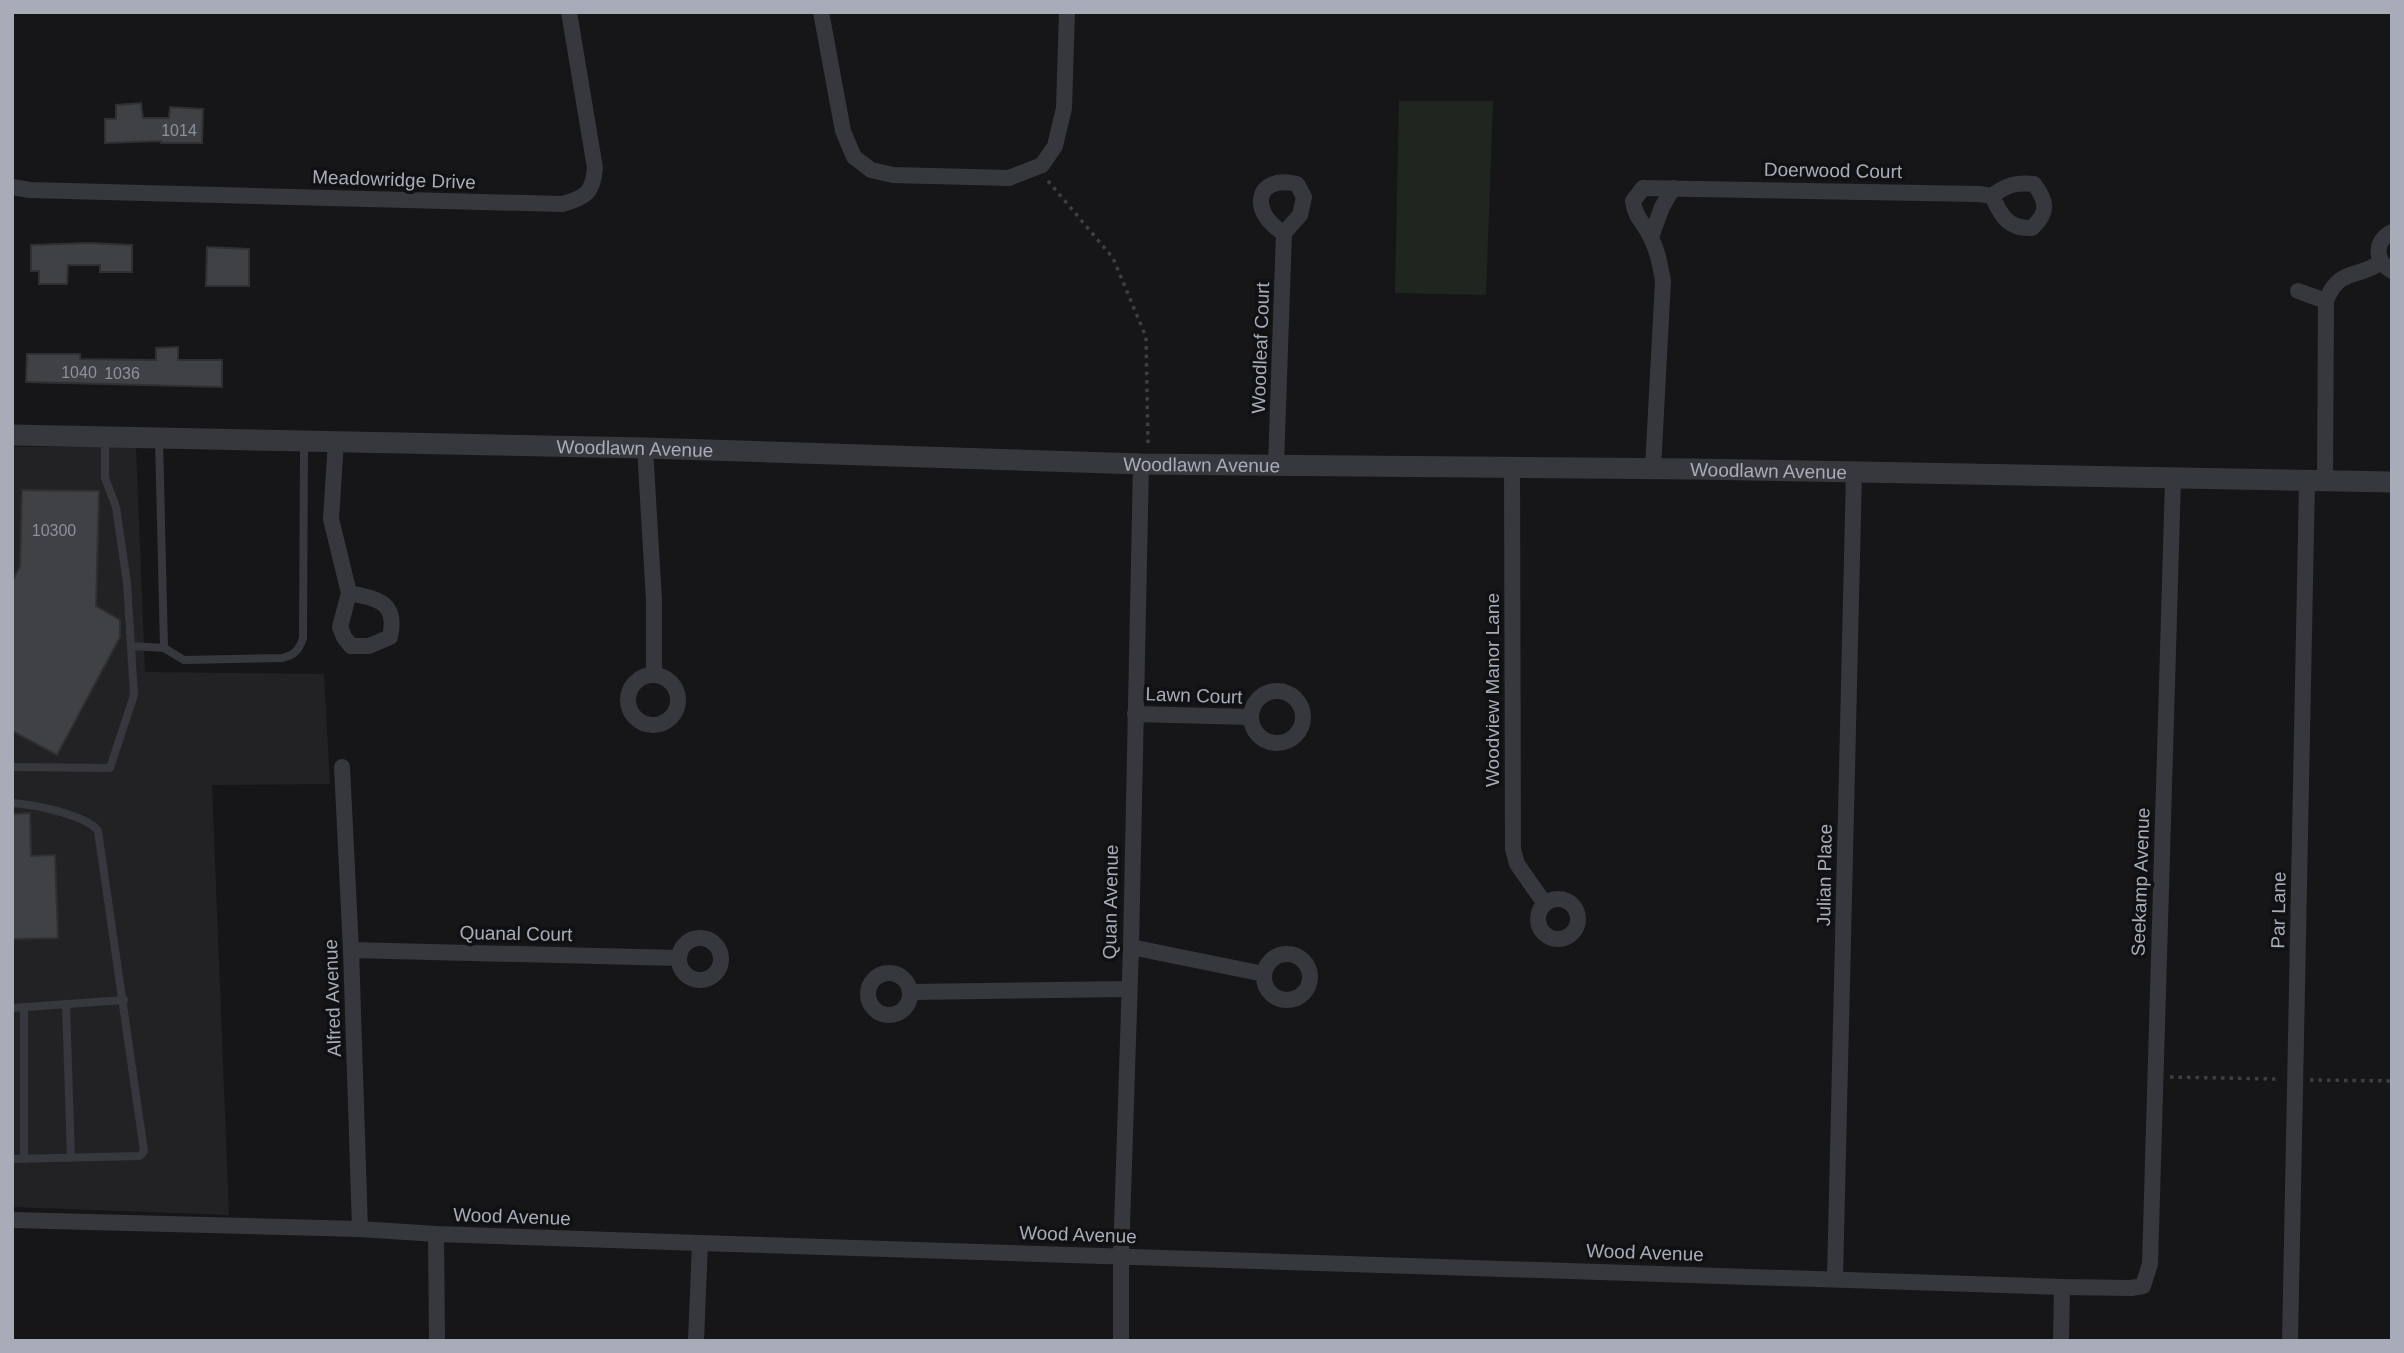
<svg xmlns="http://www.w3.org/2000/svg" width="2404" height="1353" font-family="Helvetica,sans-serif">
  <style>
    .built { fill: #222225 }
    .green { fill: #1e261f }
    .building { fill: #404145; stroke: #303034; stroke-width: 2 }
    .lines { fill: none; stroke-linecap: round; stroke-linejoin: round }
    .path { stroke: #3d3f44; stroke-width: 3.5; stroke-dasharray: 3.5 5; stroke-linecap: butt }
    .service { stroke: #37383d; stroke-width: 8 }
    .minor { stroke: #37383d; stroke-width: 16 }
    .tertiary { stroke: #37383d; stroke-width: 21 }
    .labels { text-anchor: middle; stroke-width: 7; stroke-linejoin: round; paint-order: stroke }
    .number-label { font-size: 16px; fill: #8d919b }
    .street-label { font-size: 19px; fill: #a7acb8; stroke: #111113 }
  </style>
  <rect width="100%" height="100%" fill="#161618"/>
  <path class="built" d="M12,447H136L145,672L324,674L330,784L212,785L229,1215L12,1207Z"/>
  <path class="green" d="M1399,101H1493L1486,295L1395,293Z"/>
  <g class="building">
    <path d="M141,103L143,118H169L170,107L203,109L202,143H161V141L105,143V119H116V105Z"/>
    <path d="M88,243L132,245V272H100V265H68L67,284H39V271H31V245Z"/>
    <path d="M207,247L249,249V286H206Z"/>
    <path d="M178,347V360H222V387L26,382L27,354H80V359L156,360V348Z"/>
    <path d="M22,490L99,491L96,606L120,620V637L57,755L12,731V582L20,566Z"/>
    <path d="M30,813L31,856L55,855L58,938L12,939V814Z"/>
  </g>
  <g class="lines">
    <g class="path">
      <path d="M1048,181L1113,258L1146,337L1148,444"/>
      <path d="M2170,1077L2278,1079"/>
      <path d="M2310,1080L2392,1081"/>
    </g>
    <g class="service">
      <path d="M159,438L164,648"/>
      <path d="M131,646L164,648L184,660L282,658C295,655 299,650 303,638L304,444"/>
      <path d="M12,767L110,768L134,695L127,583L116,507L105,478V439"/>
      <path d="M12,803C32,804 87,815 98,831L144,1151L140,1156L12,1159"/>
      <path d="M66,1004L71,1158"/>
      <path d="M24,1007V1159"/>
      <path d="M12,1008L124,1000"/>
    </g>
    <g class="minor">
      <path d="M821,12L843,131L854,157L871,170L893,175L1009,178L1042,165L1055,146L1064,108L1067,12"/>
      <path d="M12,187L30,190L562,204C585,198 593,193 595,168L569,12"/>
      <path d="M2392,232C2374,241 2374,261 2392,271"/>
      <path d="M1651,237L1662,207L1673,188"/>
      <path d="M2298,291L2326,301"/>
      <path d="M336,441L331,519L349,593L340,627L344,637L351,646H369L390,637C398,602 378,599 349,593"/>
      <path d="M645,448L654,600V675"/>
      <path d="M1276,465L1284,233C1249,213 1254,174 1297,184L1304,197L1300,215L1284,233"/>
      <path d="M1512,467L1513,849L1517,864L1545,904"/>
      <path d="M1653,468L1663,281C1660,265 1658,251 1650,236C1643,221 1635,218 1633,201L1643,188L1979,194L1992,196C2001,216 2008,229 2032,228C2049,212 2047,201 2034,184C2016,182 2006,185 1992,196"/>
      <path d="M2325,481L2326,301C2339,267 2358,279 2381,262"/>
      <circle cx="653" cy="700" r="25"/>
      <circle cx="1277" cy="717" r="26"/>
      <path d="M1135,714L1251,717"/>
      <path d="M342,767L351,950L360,1229"/>
      <circle cx="1558" cy="919" r="20"/>
      <circle cx="700" cy="959" r="21"/>
      <path d="M1131,947L1264,974"/>
      <path d="M351,950L679,958"/>
      <circle cx="1287" cy="977" r="23"/>
      <circle cx="889" cy="994" r="21"/>
      <path d="M910,992L1129,989"/>
      <path d="M12,1220L360,1229L436,1234L700,1243L2062,1287L2131,1288L2143,1286L2150,1264L2173,479"/>
      <path d="M436,1234L437,1341"/>
      <path d="M1835,1278L1854,473"/>
      <path d="M696,1341L700,1243"/>
      <path d="M1121,1341V1257L1131,947L1141,464"/>
      <path d="M2061,1341L2062,1287"/>
      <path d="M2290,1341L2307,481"/>
    </g>
    <path class="tertiary" id="s1" d="M12,435L645,448L1141,464L1693,469L2392,482"/>
  </g>
  <g class="labels">
    <g class="number-label">
      <text x="179" y="136">1014</text>
      <text x="79" y="378">1040</text>
      <text x="122" y="379">1036</text>
      <text x="54" y="536">10300</text>
    </g>
    <g class="street-label">
      <text transform="translate(1833 170) rotate(1)" y="7">Doerwood Court</text>
      <text transform="translate(394 179) rotate(2)" y="7">Meadowridge Drive</text>
      <text transform="translate(1260 348) rotate(-88)" y="7">Woodleaf Court</text>
      <text dy="7" stroke="none"><textPath href="#s1" startOffset="623">Woodlawn Avenue</textPath></text>
      <text dy="7" stroke="none"><textPath href="#s1" startOffset="1190">Woodlawn Avenue</textPath></text>
      <text dy="7" stroke="none"><textPath href="#s1" startOffset="1757">Woodlawn Avenue</textPath></text>
      <text transform="translate(1492 690) rotate(-90)" y="7">Woodview Manor Lane</text>
      <text transform="translate(1194 695) rotate(2)" y="7">Lawn Court</text>
      <text transform="translate(1824 875) rotate(-89)" y="7">Julian Place</text>
      <text transform="translate(2140 882) rotate(-88)" y="7">Seekamp Avenue</text>
      <text transform="translate(1110 902) rotate(-89)" y="7">Quan Avenue</text>
      <text transform="translate(2278 910) rotate(-89)" y="7">Par Lane</text>
      <text transform="translate(516 933) rotate(1)" y="7">Quanal Court</text>
      <text transform="translate(332 998) rotate(-92)" y="7">Alfred Avenue</text>
      <text transform="translate(512 1216) rotate(2)" y="7">Wood Avenue</text>
      <text transform="translate(1078 1234) rotate(2)" y="7">Wood Avenue</text>
      <text transform="translate(1645 1252) rotate(2)" y="7">Wood Avenue</text>
    </g>
  </g>
  <rect width="2404" height="1353" fill="none" stroke="#a7acb8" stroke-width="28"/>
</svg>
